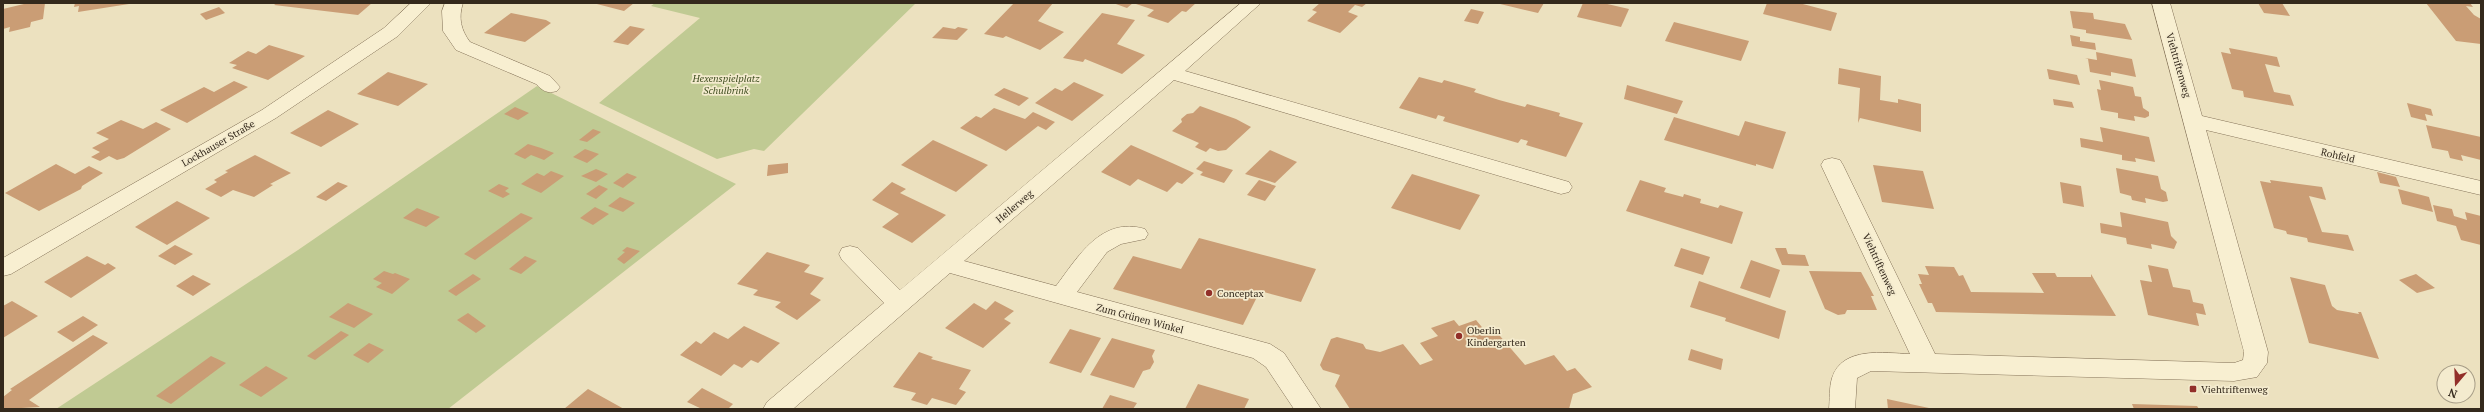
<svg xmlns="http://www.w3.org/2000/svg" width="2484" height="412" font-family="'PT Serif',serif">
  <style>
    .green { fill: #c0ca93 }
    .building { fill: #ca9d75 }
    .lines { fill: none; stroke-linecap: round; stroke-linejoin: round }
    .minor-casing { stroke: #847258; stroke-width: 1 }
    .minor { fill: #f8efd1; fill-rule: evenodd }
    .poi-dot { fill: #922f29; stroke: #f4ebce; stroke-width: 1.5 }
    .labels { text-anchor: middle; stroke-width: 3.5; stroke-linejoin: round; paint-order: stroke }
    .street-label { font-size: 10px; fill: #34291c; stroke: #f4ebce }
    .park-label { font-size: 10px; font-style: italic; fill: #425023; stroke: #f4ebce }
    .poi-label { font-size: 10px; fill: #34291c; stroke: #f4ebce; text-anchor: start }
  </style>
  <rect width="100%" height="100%" fill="#ece1bf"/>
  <g class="green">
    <path d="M655,3H916L764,151L754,149L717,159L599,103L700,18L651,6Z"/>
    <path d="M537,86L736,184L448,409H56L298,250Z"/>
  </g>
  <g class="building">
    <path d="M28,3H45L43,19L31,22L30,27L9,32L10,27L3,29V9Z"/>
    <path d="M75,3H129V4L78,12L79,6L74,7Z"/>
    <path d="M277,3H372L358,15L274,5Z"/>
    <path d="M593,3H634L624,11Z"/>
    <path d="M1014,3H1053L1038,21L1064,32L1040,50L1006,36L1003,38L984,34Z"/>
    <path d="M1113,3H1133L1127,8Z"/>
    <path d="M1133,3H1196L1186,12L1182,11L1168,23L1147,16L1154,10Z"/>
    <path d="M1320,3H1367L1362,7L1355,5L1348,12L1358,16L1340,33L1307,21L1317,12L1312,10Z"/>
    <path d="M1496,3H1544L1538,13Z"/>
    <path d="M1583,3H1603L1629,9L1621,27L1577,17Z"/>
    <path d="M1767,3H1799L1837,13L1831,31L1763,14Z"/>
    <path d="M2258,3H2282L2290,16L2264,13Z"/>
    <path d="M2426,3H2470L2473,7L2466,6L2474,15L2481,19V44L2456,41Z"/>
    <path d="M219,7L225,13L206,20L200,14Z"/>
    <path d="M1471,9L1484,12L1478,24L1464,21Z"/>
    <path d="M2070,11L2093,13L2094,19L2125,24L2132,40L2086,33V30L2073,28Z"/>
    <path d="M511,13L546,20L551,23L525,42L484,33Z"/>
    <path d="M1102,13L1135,20L1117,44L1145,55L1122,74L1085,59L1083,62L1063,58Z"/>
    <path d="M1674,22L1749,41L1741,61L1665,41Z"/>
    <path d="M630,26L645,29L628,45L613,42Z"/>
    <path d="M943,27L955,29L958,27L968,29L957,40L932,38Z"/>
    <path d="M2070,35L2080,37V41L2095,43L2096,50L2072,46Z"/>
    <path d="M269,45L305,56L268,80L232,68L237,65L229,63L248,51L256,54Z"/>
    <path d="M2229,48L2277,57L2280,67L2265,64L2274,92L2290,95L2294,106L2244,97L2243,91L2232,89L2221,52L2231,54Z"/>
    <path d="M2096,52L2132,59L2136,77L2111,72V76L2090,72L2088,59L2085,58L2097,60Z"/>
    <path d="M1839,68L1881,76L1880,100L1898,103V99L1921,104V132L1860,118L1858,123L1860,88L1838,84Z"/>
    <path d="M2047,69L2077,75L2080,85L2049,79Z"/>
    <path d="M388,72L428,84L398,106L357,94Z"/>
    <path d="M1419,77L1442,83L1444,80L1476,89L1474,92L1499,100L1525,107L1527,104L1560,113L1559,116L1583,123L1566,157L1526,145L1528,141L1521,139L1518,143L1443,121L1445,117L1438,115L1436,119L1399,108Z"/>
    <path d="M2099,80L2133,87L2135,96L2141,97L2143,108L2149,112V116L2145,118L2134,116L2135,121L2118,118V113L2101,110L2097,89L2101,90Z"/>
    <path d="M234,81L248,87L187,123L160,110L204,87L214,92Z"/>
    <path d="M1074,82L1104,95L1072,121L1035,103L1055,88L1062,91Z"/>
    <path d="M1627,85L1683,101L1677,114L1624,99Z"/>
    <path d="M1004,88L1029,98L1019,106L994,95Z"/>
    <path d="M2053,99L2072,102L2074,108L2054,105Z"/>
    <path d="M2407,103L2431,109L2433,116L2425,114L2427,121L2411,117Z"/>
    <path d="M1200,106L1236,119L1251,127L1226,150L1218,151L1210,148L1206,152L1195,147L1199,143L1172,131L1182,122L1181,119L1187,114L1193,113Z"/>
    <path d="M515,107L529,113L518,120L504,114Z"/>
    <path d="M994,108L1025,119L1033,112L1055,122L1046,130L1038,126L1006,151L960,128L976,116L981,118Z"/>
    <path d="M328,110L359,124L321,147L290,133Z"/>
    <path d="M1674,117L1739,136L1745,121L1786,132L1773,169L1756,164V166L1664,140Z"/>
    <path d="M121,120L143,129L156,122L171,129L124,158L117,160L109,156L100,161L91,157L100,152L92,148L109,139L96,133Z"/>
    <path d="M2426,125L2481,137V160L2461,155L2463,161L2450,158L2448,151L2432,148Z"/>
    <path d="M2100,127L2149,137L2155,162L2135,158L2136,162L2122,160V155L2081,147L2080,138L2103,142Z"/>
    <path d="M593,129L601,132L587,142L579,140Z"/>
    <path d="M933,140L988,165L956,192L901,165Z"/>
    <path d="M528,144L541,148L554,153L544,160L531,155L525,159L514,154Z"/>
    <path d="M1131,145L1172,163L1194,173L1182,184L1177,182L1167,192L1138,179L1130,186L1101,172Z"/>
    <path d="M585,149L599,154L587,163L573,157Z"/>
    <path d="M1270,150L1297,162L1275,183L1245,174Z"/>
    <path d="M255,155L291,173L270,184L273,185L254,197L233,190L221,197L205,189L217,182L214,180L228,172L225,171Z"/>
    <path d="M1204,161L1233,170L1224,183L1200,175L1203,172L1196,169Z"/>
    <path d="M788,163V173L767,176L768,165Z"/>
    <path d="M56,164L75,174L89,166L103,173L82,186L81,189L39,211L5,193Z"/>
    <path d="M1873,165L1923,171L1934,209L1882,202Z"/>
    <path d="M2116,168L2158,176L2161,189L2166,192L2168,201L2163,202L2145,198L2146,203L2132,200L2131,196L2120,193Z"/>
    <path d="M596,169L608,174L596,182L581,176Z"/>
    <path d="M551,171L564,176L541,193L521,184L537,173L544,176Z"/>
    <path d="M2377,172L2396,177L2400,187L2380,183Z"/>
    <path d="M627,173L637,177L623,188L613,183Z"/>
    <path d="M1412,174L1480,195L1460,230L1391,208Z"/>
    <path d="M1259,180L1276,186L1265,201L1247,195Z"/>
    <path d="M1640,180L1666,188L1664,192L1683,197L1684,194L1701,199L1700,203L1718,208L1720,205L1743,212L1732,244L1626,211Z"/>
    <path d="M2270,180L2322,187L2326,200L2309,196L2322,232L2348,235L2354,251L2308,242L2307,238L2287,234L2286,231L2274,228L2260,181L2271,183Z"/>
    <path d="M338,182L348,186L326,201L316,197Z"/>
    <path d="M892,182L906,189L900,193L946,215L912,243L882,227L899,214L872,200Z"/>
    <path d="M2060,182L2081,186L2084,207L2063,203Z"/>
    <path d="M499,184L509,188L505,191L510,194L503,198L488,191Z"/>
    <path d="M599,185L608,189L596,199L586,194Z"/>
    <path d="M2398,189L2429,197L2433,212L2402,204Z"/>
    <path d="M620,197L635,203L623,212L608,206Z"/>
    <path d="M177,201L210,218L167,245L135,227Z"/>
    <path d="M2433,205L2452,209L2454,216L2467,220L2465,212L2481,216V245L2461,240L2456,226L2437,221Z"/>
    <path d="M595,207L609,214L593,225L580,218Z"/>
    <path d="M417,208L440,217L426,227L403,218Z"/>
    <path d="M2120,212L2168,222L2171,236L2177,242L2174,249L2151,244L2152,249L2127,244L2126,238L2101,233L2100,223L2122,227Z"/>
    <path d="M521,213L533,218L475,260L464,254Z"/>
    <path d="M1199,238L1316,269L1301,302L1260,291L1243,325L1113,289L1133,256L1181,269Z"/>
    <path d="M175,245L193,254L175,265L158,256Z"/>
    <path d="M627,247L640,251L624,264L617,259L625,252L622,251Z"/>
    <path d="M1681,248L1710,257L1703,275L1674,266Z"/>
    <path d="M1775,248H1786L1788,254L1805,255L1809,266L1782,265Z"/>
    <path d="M767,252L810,265L804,272L824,278L810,294L821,300L797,320L775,307L781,302L753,295L758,290L737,284Z"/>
    <path d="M87,256L105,265L108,263L116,268L71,298L44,282Z"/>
    <path d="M525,256L537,261L521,274L509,269Z"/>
    <path d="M1751,260L1780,270L1770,298L1740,288Z"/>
    <path d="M2148,265L2168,269L2173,287L2190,290L2193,302L2203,304L2206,315L2196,313L2199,326L2148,315L2140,280L2152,282Z"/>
    <path d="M1925,266L1954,267L1959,276L1963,275L1971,292L2044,293L2032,273H2055L2057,277H2091V274L2116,316L1936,312L1932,303H1928L1919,284H1922L1918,274L1929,275Z"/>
    <path d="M384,271L393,274L395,273L410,279L392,294L376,287L382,283L373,279Z"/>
    <path d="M1809,271L1861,272L1874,296H1871L1877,310H1847L1845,314L1838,315L1825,309Z"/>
    <path d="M473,274L481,279L456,296L448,291Z"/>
    <path d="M2416,274L2435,288L2417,293L2399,280Z"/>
    <path d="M193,275L211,284L193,296L176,286Z"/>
    <path d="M2290,277L2325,285L2332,306L2337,310L2359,314L2358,312H2361L2379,359L2309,343Z"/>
    <path d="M1699,281L1786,311L1779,339L1725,321L1726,318L1690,307Z"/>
    <path d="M12,301L38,316L3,338V306Z"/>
    <path d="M995,301L1014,311L1004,319L1011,323L983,348L945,328L974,303L986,310Z"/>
    <path d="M348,303L373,314L354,328L329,317Z"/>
    <path d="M468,313L486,326L476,333L457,320Z"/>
    <path d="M83,316L98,325L73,342L57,332Z"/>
    <path d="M1454,320L1459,326L1476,320L1486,332L1494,329L1525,365L1554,355L1567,371L1575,368L1592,387L1573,394L1569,409H1350L1335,386L1340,375L1323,370L1320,365L1331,339L1337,337L1363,344L1366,349L1380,352L1403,344L1420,365L1433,360L1420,343L1438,336L1431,328Z"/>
    <path d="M744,326L780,343L758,363L751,360L742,368L734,364L721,376L680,355L696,341L701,344L714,332L728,339Z"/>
    <path d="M1070,329L1101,338L1081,373L1049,363Z"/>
    <path d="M341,331L349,335L315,360L307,356Z"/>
    <path d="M93,335L108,343L29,400L40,407L3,409V397L12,390L10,389Z"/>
    <path d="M1112,338L1155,350L1152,356L1154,362L1150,369L1143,371L1134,388L1090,375Z"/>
    <path d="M369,343L384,350L368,363L353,355Z"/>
    <path d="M1691,349L1723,359L1721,370L1688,360Z"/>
    <path d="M919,352L933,357L931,359L971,370L959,389L966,392L956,405L932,398L927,405L911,400L916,393L893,387Z"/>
    <path d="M211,356L226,363L171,404L156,396Z"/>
    <path d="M266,366L288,378L261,397L239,385Z"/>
    <path d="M1198,384L1249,399L1244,409H1185Z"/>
    <path d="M702,388L733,404L728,409H702L687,402Z"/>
    <path d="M588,389L624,409H564Z"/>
    <path d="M1110,395L1137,403L1133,409H1102Z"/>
    <path d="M1887,399L1929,408V409H1888Z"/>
    <path d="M2132,404L2197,406L2199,409H2134Z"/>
  </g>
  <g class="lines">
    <defs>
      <g id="minor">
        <path d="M411,3H431L398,36L276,118L11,274L3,276V258L262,110L384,28Z"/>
        <path d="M445,3H463C458,18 461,30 470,42L550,76L560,87L557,91C547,94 543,91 536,84L456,50L443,31L442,11Z"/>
        <path d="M1241,3H1261L1185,71L1569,182L1572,187L1569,192L1561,194L1174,80L964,261L1056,286C1078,257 1101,216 1145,229L1148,234L1145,239L1121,244L1107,252L1077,292L1270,344L1284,353L1321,409H1294L1266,367L1253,358L950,273L793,409H763L767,402L884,303L842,260L839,254L842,248L850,246L858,248L900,290Z"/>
        <path d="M2152,3H2170L2202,116L2481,181V195L2206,130L2268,352L2267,363L2257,377L2234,381L1871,371L1857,378L1855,409H1829C1830,399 1829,388 1832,378C1842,346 1884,353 1910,354L1821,165L1824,160L1832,158L1840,160L1843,165L1935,354L2234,363L2243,360L2244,352Z"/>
      </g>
    </defs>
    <use href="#minor" class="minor-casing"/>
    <use href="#minor" class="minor"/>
  </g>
  <g class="poi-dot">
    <circle cx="1209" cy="293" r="4"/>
    <circle cx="1459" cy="336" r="4"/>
    <rect x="2189" y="385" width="8" height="8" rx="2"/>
  </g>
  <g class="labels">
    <g class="street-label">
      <text transform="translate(2179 65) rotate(74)" y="4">Viehtriftenweg</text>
      <text transform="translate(218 143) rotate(-30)" y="4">Lockhauser Straße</text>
      <text transform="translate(2338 155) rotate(13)" y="4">Rohfeld</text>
      <text transform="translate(1014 206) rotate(-40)" y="4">Hellerweg</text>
      <text transform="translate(1880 264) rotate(65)" y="4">Viehtriftenweg</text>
      <text transform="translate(1140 318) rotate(15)" y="4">Zum Grünen Winkel</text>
    </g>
    <g class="park-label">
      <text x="726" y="82">Hexenspielplatz<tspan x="726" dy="12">Schulbrink</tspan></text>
    </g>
    <g class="poi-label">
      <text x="1217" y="297">Conceptax</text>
      <text x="1467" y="334">Oberlin<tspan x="1467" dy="12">Kindergarten</tspan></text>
      <text x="2201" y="393">Viehtriftenweg</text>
    </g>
  </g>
  <rect width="2484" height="412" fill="none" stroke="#34291c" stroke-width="8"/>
  <g transform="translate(2456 384) rotate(199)"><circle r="19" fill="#f4ebce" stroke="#a79d87"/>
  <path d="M0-3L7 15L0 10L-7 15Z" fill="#922f29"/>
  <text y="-6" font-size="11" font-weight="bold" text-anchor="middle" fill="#34291c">N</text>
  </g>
</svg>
